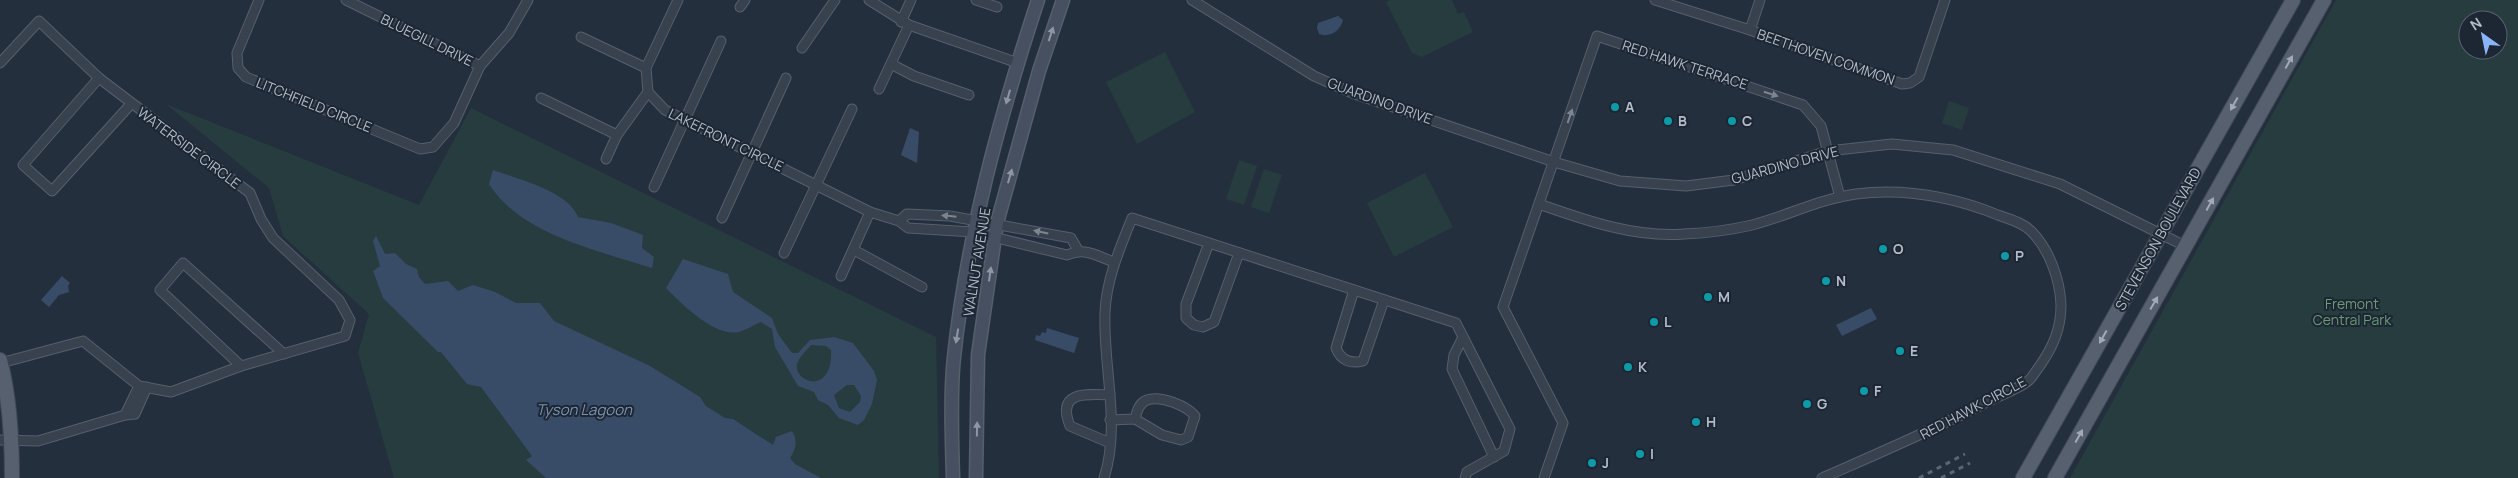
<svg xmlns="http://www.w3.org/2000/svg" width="2518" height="478" font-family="Manrope,sans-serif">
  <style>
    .green { fill: #263c3f; fill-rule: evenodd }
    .water { fill: #394c67; fill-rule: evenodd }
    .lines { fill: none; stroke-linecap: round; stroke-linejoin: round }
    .street-casing { stroke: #565f6c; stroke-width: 11 }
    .secondary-casing { stroke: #565f6c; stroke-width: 15 }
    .primary-casing { stroke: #414a57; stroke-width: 16 }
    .street { stroke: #38414e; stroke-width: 9 }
    .secondary { stroke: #465061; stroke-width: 12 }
    .primary { stroke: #56606e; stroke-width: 14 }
    .rail { stroke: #5a6575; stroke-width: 3; stroke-dasharray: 5 5; stroke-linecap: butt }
    .oneway { fill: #8e96a5 }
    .oneway2 { fill: #a1aab7 }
    .oneway3 { fill: #7c8592 }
    .culture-dot { fill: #0f9aa8; stroke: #1d2633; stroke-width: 2 }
    .labels { text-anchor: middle; stroke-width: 4; stroke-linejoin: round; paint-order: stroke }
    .street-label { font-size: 14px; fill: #b4bcc9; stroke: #1d2633 }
    .poi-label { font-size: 14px; font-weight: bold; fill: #b4bcc9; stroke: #1d2633; text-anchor: start }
    .park-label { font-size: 14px; fill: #6b9a76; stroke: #1d2633 }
    .water-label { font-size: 15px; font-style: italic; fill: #7c92b1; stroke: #1d2633 }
  </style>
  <rect width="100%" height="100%" fill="#242f3e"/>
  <g class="green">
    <path d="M1390,0H1452L1458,14L1464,12L1473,32L1422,57L1412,53L1386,2Z"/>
    <path d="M2336,0H2518V478H2070ZM2468,20H2498V50H2468Z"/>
    <path d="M1165,52L1195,112L1137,144L1106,82Z"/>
    <path d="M1949,101L1969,108L1962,130L1942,123Z"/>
    <path d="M166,104L419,205L471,108L936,337L939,478H394L358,353L369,314L283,236L269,188Z"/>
    <path d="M1239,160L1257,166L1244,205L1226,199Z"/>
    <path d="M1264,169L1282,175L1269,213L1251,207Z"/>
    <path d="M1425,173L1453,227L1394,257L1367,203Z"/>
  </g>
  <g class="water">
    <path d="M1338,16L1343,20C1340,31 1330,38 1319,34L1317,28L1318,23Z"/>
    <path d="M910,128L919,132L917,163L901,155Z"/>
    <path d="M493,170C518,179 568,191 578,217L611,223L643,235L642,248L654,257L652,268C599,251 520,234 489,184Z"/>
    <path d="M376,236L385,254L395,253L406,264L417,269L419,277L425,284L448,281L458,291L473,285L495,292L516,303H540L554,321L650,366L700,397L706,406L725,418L733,419L773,445L776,437L792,431C798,441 796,449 790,458L795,464L821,478H546L526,460L532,456L481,387L467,384L441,352H438L383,298L373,271L380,266L373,241Z"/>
    <path d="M683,259L728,274L733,292L772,318L778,334L792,353H798L810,340L834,337L853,343L874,371L877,380L872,404L864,420L858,425L839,418L828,405L818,400L814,392L798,386L775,347L772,329L761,322C754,325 746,330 739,332C714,337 682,304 666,288ZM811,345L826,346L831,350C833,397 793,382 797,364C800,356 806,351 811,345ZM847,385H854L861,396L860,402L850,412L839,408L834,395Z"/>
    <path d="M62,276L70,283L68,286L69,292L59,295L49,307L41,300Z"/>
    <path d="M1871,308L1877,319L1842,336L1836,325Z"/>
    <path d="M1047,328L1079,338L1074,353L1035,340L1036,335L1040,336L1042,332L1046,333Z"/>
  </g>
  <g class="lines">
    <defs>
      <g id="street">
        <path d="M259,0L237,53L238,68L246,77L420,149L433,147L454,123L480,66L509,33L528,0"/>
        <path d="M346,0L480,66"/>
        <path d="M678,0L646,68L648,92L665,110L870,212L899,221L908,228L973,232L1067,255C1085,247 1097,256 1114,262"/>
        <path d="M869,0L909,25L1018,63"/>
        <path d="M976,0L997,7"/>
        <path d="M1192,0L1314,76L1352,93L1554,162L1620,181L1686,186L1734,180L1828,151L1892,144L1953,150L2060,184L2187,247"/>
        <path d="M1655,0L1750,30L1902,84L1910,83L1919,77L1945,0"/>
        <path d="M740,7L745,0"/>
        <path d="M901,22L911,0"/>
        <path d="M1750,30L1760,0"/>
        <path d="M581,37L646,68"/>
        <path d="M802,48L835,0"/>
        <path d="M0,63L39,21L99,78L250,193L261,219L273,238L339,300L350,320L345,336L241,366L171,392L139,386L83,341L1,363"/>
        <path d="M891,64L914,76L969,95"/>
        <path d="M99,78L23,165L52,191L131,104"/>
        <path d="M879,89L909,25"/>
        <path d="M541,98L617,135"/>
        <path d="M606,159L617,135L648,92"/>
        <path d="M654,187L721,41"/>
        <path d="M1539,204C1585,220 1634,238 1684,234C1706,233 1731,230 1752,225C1787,216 1819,199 1856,194C1904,188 1953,197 1998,215C2009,219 2022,222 2031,231C2049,249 2060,279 2061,305C2061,329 2053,347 2039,367C2035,372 2032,378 2028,381C2015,391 1997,396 1983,404C1931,431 1877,454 1822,478"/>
        <path d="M722,218L786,78"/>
        <path d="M899,221L907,214L950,216L1071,238L1078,250"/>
        <path d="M1209,243L1186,304V318L1194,325L1203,327L1214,322L1239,253"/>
        <path d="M854,250L922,287"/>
        <path d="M784,253L852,109"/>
        <path d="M841,276L870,212"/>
        <path d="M1354,290L1336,348C1341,361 1351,364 1363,361L1384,300"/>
        <path d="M1463,337L1454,355L1452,369L1494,457"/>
        <path d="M241,366L160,290L183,263L284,354"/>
        <path d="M125,415L139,386"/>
        <path d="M1110,420L1135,419C1137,411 1139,403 1147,400C1161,395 1187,406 1195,416L1188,437L1181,440L1162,435L1135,419"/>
        <path d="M0,440L38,441L125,415L135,414L147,387"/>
        <path d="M1110,443L1070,426C1056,391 1086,394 1110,395"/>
        <path d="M1104,478C1121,425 1103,368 1105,313C1106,280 1120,248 1132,218L1456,323L1510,429L1504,451L1467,472L1465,478"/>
        <path d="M1544,478L1563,423L1503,307L1597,36L1803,105L1821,126L1840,197"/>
      </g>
      <g id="secondary">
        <path d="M953,478C952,440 950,394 954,357C967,235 1000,116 1038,0"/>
        <path d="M976,478L978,355L997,223L1039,71L1063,0"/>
      </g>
      <g id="primary">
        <path d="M0,360C10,398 12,438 12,478"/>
        <path d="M2023,478L2293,0"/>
        <path d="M2055,478L2324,0"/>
      </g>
    </defs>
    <use href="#street" class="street-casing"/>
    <use href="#secondary" class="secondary-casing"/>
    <use href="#primary" class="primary-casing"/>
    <use href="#street" class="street"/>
    <use href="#secondary" class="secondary"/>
    <use href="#primary" class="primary"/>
    <g class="rail">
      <path d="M1919,478L1965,454"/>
      <path d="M1941,478L1970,463"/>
    </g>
  </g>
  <defs><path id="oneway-solid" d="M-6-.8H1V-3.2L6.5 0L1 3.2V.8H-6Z" transform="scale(1.25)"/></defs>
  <g class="oneway">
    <use href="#oneway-solid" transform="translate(1051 34) rotate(-72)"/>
    <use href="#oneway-solid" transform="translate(1008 97) rotate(106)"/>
    <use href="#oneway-solid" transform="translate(1010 176) rotate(-74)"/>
    <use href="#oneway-solid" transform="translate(990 274) rotate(-82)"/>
    <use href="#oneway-solid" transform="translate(957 336) rotate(99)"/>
    <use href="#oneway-solid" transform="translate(977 429) rotate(-89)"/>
  </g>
  <g class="oneway2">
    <use href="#oneway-solid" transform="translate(2289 62) rotate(-61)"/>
    <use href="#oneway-solid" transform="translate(2234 104) rotate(119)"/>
    <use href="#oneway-solid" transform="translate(2210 204) rotate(-61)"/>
    <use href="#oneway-solid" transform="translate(2154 303) rotate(-60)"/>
    <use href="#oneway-solid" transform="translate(2103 337) rotate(119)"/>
    <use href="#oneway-solid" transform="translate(2079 436) rotate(-61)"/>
  </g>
  <g class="oneway3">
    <use href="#oneway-solid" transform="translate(1771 94) rotate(18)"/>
    <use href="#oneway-solid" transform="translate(1570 116) rotate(-71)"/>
    <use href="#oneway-solid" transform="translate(949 216) rotate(-174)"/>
    <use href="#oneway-solid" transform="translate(1041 232) rotate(-168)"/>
  </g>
  <g class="culture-dot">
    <circle cx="1615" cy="107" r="5"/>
    <circle cx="1668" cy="121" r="5"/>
    <circle cx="1732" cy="121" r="5"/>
    <circle cx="1883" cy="249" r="5"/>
    <circle cx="2005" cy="256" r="5"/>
    <circle cx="1826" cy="281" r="5"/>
    <circle cx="1708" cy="297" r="5"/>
    <circle cx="1654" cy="322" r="5"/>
    <circle cx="1900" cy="351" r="5"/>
    <circle cx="1628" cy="367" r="5"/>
    <circle cx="1864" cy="391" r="5"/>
    <circle cx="1807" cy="404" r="5"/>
    <circle cx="1696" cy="422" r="5"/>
    <circle cx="1640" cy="454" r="5"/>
    <circle cx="1592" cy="463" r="5"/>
  </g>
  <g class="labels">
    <g class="street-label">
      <text transform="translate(427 40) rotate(26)" y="5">BLUEGILL DRIVE</text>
      <text transform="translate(1826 57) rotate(19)" y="5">BEETHOVEN COMMON</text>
      <text transform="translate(1685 65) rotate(18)" y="5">RED HAWK TERRACE</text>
      <text transform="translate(1380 101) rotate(20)" y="5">GUARDINO DRIVE</text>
      <text transform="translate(314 105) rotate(22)" y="5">LITCHFIELD CIRCLE</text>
      <text transform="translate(726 140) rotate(26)" y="5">LAKEFRONT CIRCLE</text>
      <text transform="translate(189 148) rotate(37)" y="5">WATERSIDE CIRCLE</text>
      <text transform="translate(1785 165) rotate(-15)" y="5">GUARDINO DRIVE</text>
      <text transform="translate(2158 239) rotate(-61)" y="5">STEVENSON BOULEVARD</text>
      <text transform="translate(977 262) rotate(-81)" y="5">WALNUT AVENUE</text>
      <text transform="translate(1973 408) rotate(-28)" y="5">RED HAWK CIRCLE</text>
    </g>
    <g class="poi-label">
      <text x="1625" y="112">A</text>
      <text x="1678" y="126">B</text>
      <text x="1742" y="126">C</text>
      <text x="1893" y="254">O</text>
      <text x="2015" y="261">P</text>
      <text x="1836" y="286">N</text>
      <text x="1718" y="302">M</text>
      <text x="1664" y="327">L</text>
      <text x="1910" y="356">E</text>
      <text x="1638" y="372">K</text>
      <text x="1874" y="396">F</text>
      <text x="1817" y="409">G</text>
      <text x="1706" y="427">H</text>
      <text x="1650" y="459">I</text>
      <text x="1602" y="468">J</text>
    </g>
    <g class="park-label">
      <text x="2352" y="309">Fremont<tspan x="2352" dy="16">Central Park</tspan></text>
    </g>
    <g class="water-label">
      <text x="584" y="415">Tyson Lagoon</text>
    </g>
  </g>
  <g transform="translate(2483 35) rotate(327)"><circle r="24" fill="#1d2633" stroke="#59626f"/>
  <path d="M0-4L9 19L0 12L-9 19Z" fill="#8ab4f8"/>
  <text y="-8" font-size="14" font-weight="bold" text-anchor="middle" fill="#b4bcc9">N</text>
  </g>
</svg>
